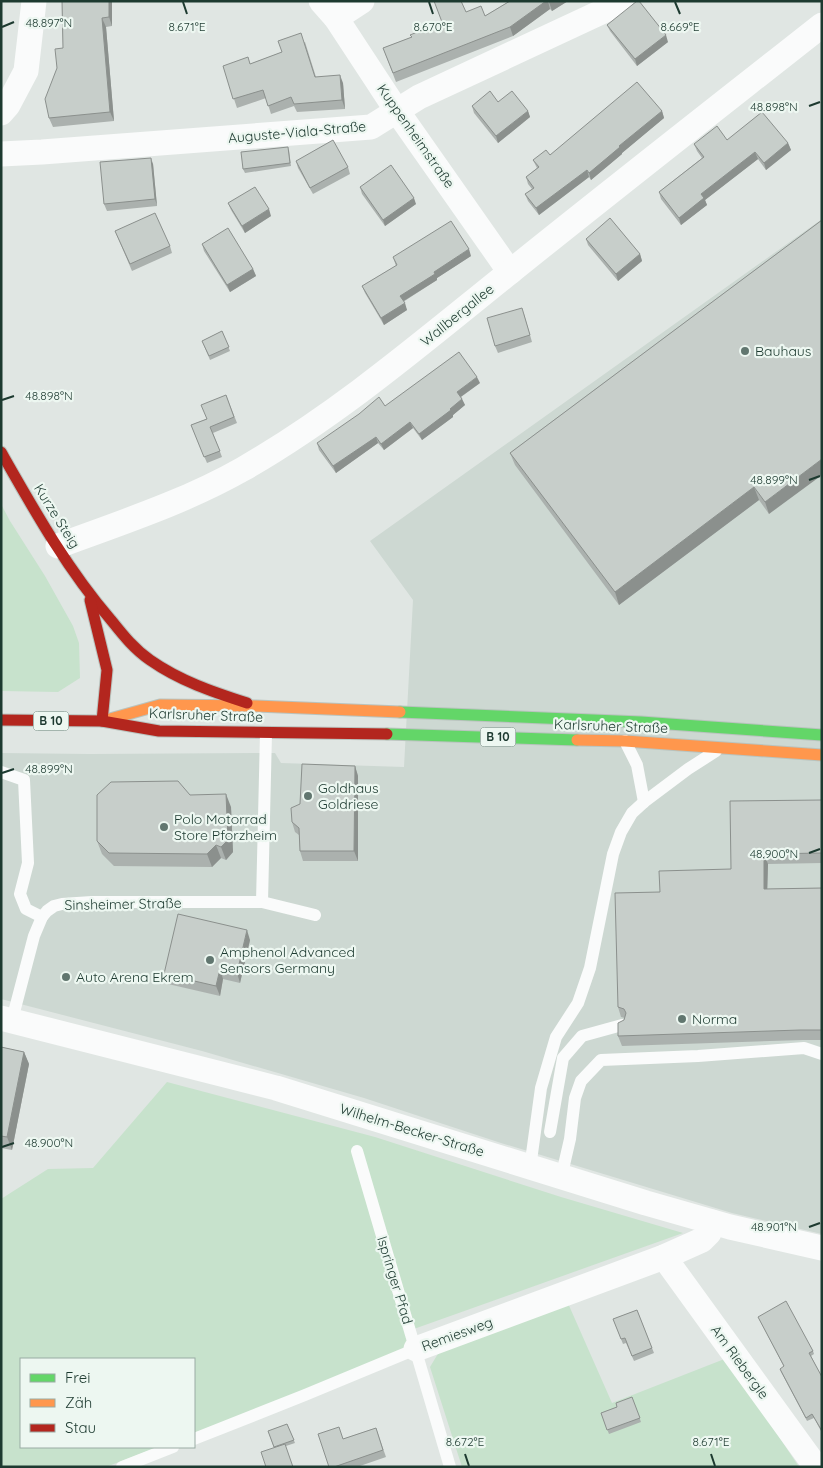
<svg xmlns="http://www.w3.org/2000/svg" width="823" height="1468" font-family="Quicksand,sans-serif">
  <style>
    .built { fill: #cdd8d2 }
    .green { fill: #c7e2cc }
    .lines { fill: none; stroke-linecap: round; stroke-linejoin: round }
    .fast-casing { stroke: #b9c3be; stroke-width: 13 }
    .slow-casing { stroke: #b9c3be; stroke-width: 13 }
    .jam-casing { stroke: #b9c3be; stroke-width: 13 }
    .lane { stroke: #fafbfb; stroke-width: 12 }
    .street { stroke: #fafbfb; stroke-width: 25 }
    .fast { stroke: #63d668; stroke-width: 11 }
    .slow { stroke: #ff974d; stroke-width: 11 }
    .jam { stroke: #b3261e; stroke-width: 11 }
    .wall { fill: #abb1ae }
    .shaded-wall { fill: #8b908d }
    .building { fill: #c7ceca; stroke: #8b908d }
    .ticks { fill: none; stroke: #1d3a30; stroke-width: 2 }
    .poi-dot { fill: #61766f; stroke: #edf7f1; stroke-width: 2 }
    .labels { text-anchor: middle; stroke-width: 4.5; stroke-linejoin: round; paint-order: stroke }
    .shield { fill: #edf7f1; stroke: #5b736a; stroke-width: 1 }
    .shield-label { font-size: 12px; font-weight: bold; fill: #1d3a30 }
    .street-label { font-size: 14px; fill: #1d3a30; stroke: #edf7f1 }
    .poi-label { font-size: 14px; fill: #1d3a30; stroke: #edf7f1; text-anchor: start }
    .ticks-label { font-size: 12px; text-anchor: middle; fill: #1d3a30; stroke: #edf7f1; stroke-width: 4.5; stroke-linejoin: round; paint-order: stroke }
  </style>
  <rect width="100%" height="100%" fill="#e0e6e3"/>
  <path class="built" d="M822,219V1234L732,1213L501,1143L364,1098L202,1051L1,999V753L90,754L275,753L281,763L404,767L413,600L370,541Z"/>
  <g class="green">
    <path d="M1,504L10,521L45,576L73,626L79,643L80,678L58,692L1,691Z"/>
    <path d="M167,1082L375,1137L561,1197L683,1233L411,1330L416,1349L194,1433V1359H21V1447H158L106,1467H1V1199L48,1169L93,1168Z"/>
    <path d="M567,1301L612,1403L727,1358L799,1467H462L430,1367L439,1352Z"/>
  </g>
  <g class="lines">
    <defs>
      <g id="fast">
        <path d="M400,712L641,722L822,735"/>
        <path d="M387,734L577,740"/>
      </g>
      <g id="slow">
        <path d="M110,719L160,705L256,706L400,712"/>
        <path d="M577,740L625,741L822,755"/>
      </g>
      <g id="jam">
        <path d="M1,452C34,510 67,569 111,620C123,635 134,649 150,660C180,681 213,692 247,703"/>
        <path d="M90,600L107,670L102,721"/>
        <path d="M1,720L102,721L159,731L387,734"/>
      </g>
    </defs>
    <use href="#fast" class="fast-casing"/>
    <use href="#slow" class="slow-casing"/>
    <use href="#jam" class="jam-casing"/>
    <g class="lane">
      <path d="M625,741L637,765L644,802"/>
      <path d="M1,772L24,780L28,863L20,894L26,909L42,917"/>
      <path d="M262,902L266,733"/>
      <path d="M12,1020L34,936L42,917L47,911L54,906L62,904L92,902H262L315,915"/>
      <path d="M550,1132L563,1058L582,1036L622,1025"/>
      <path d="M357,1151L450,1467"/>
      <path d="M530,1168L541,1088L556,1037L578,1003L590,968L613,854L621,832L632,813L644,802L688,769L716,751"/>
      <path d="M561,1178L570,1139L575,1098L581,1081L601,1060L698,1056L804,1048L822,1054"/>
      <path d="M194,1439L305,1395L416,1349"/>
      <path d="M122,1467L173,1447"/>
    </g>
    <g class="street">
      <path d="M321,1L336,18L397,111L510,272"/>
      <path d="M336,18L362,1"/>
      <path d="M1,113L8,105L26,71L34,1"/>
      <path d="M1,154L42,152L371,127L419,97L625,1"/>
      <path d="M58,546C120,523 185,502 243,469C339,414 424,341 510,272C613,189 718,107 822,25"/>
      <path d="M1,1018L276,1088L646,1203L730,1227L822,1248"/>
      <path d="M664,1257L816,1467"/>
      <path d="M416,1349L664,1257L702,1240L709,1233L712,1222"/>
    </g>
    <use href="#fast" class="fast"/>
    <use href="#slow" class="slow"/>
    <use href="#jam" class="jam"/>
  </g>
  <g class="wall">
    <path d="M62,1H112V26L106,27L114,121L53,127L49,118L63,48Z"/>
    <path d="M510,1H568L552,11L550,9L513,36L396,82L383,48L412,37L442,22L466,12L485,16Z"/>
    <path d="M607,25L668,42L637,66L610,31Z"/>
    <path d="M305,42L316,77L343,83L345,109L297,112L294,106L271,114L266,98L237,108L223,66L250,64L282,52Z"/>
    <path d="M498,102L528,111L530,117L498,143L474,113L472,106Z"/>
    <path d="M662,111L664,118L622,153V154L591,180L589,177L539,215L528,201L525,194L532,189L528,184L526,177L537,168L533,160L550,155Z"/>
    <path d="M727,140L788,143L791,150L766,170L758,159L705,200L707,205L681,225L661,199L659,192L702,158L697,151L694,144Z"/>
    <path d="M289,150L291,166L245,173L243,169Z"/>
    <path d="M296,161L348,167L350,174L313,194L298,168Z"/>
    <path d="M153,164L157,206L107,211L104,204Z"/>
    <path d="M360,187L416,204L385,226L362,194Z"/>
    <path d="M228,203L271,216L245,233L231,210Z"/>
    <path d="M822,220L769,514L759,500L619,605L515,465L510,453Z"/>
    <path d="M115,231L170,246L172,253L132,271Z"/>
    <path d="M586,239L640,254L642,261L618,281L588,245Z"/>
    <path d="M202,244L253,269L256,276L230,292L204,251Z"/>
    <path d="M471,256L437,278V280L403,302L407,310L384,325L365,293L362,286L396,266L393,257Z"/>
    <path d="M524,314L532,342L498,353L495,346Z"/>
    <path d="M222,331L230,351L210,360L202,341Z"/>
    <path d="M480,383L461,397L465,405L453,415V417L422,440L413,428L384,450L378,443L336,473L319,450L317,443L385,406Z"/>
    <path d="M226,395L237,423L213,433L222,457L207,463L191,425L206,419Z"/>
    <path d="M355,766L358,776V861H303L300,851L299,835L295,832L292,822L300,804Z"/>
    <path d="M190,795L231,807L233,852L226,860L221,858L212,867L114,866L102,854L97,841Z"/>
    <path d="M822,800V863L768,864L767,889L822,888V1040H803L622,1046L618,1036L625,1018L621,1017L618,1007L660,892L731,869Z"/>
    <path d="M250,940L240,983L223,979L220,996L168,984L164,974Z"/>
    <path d="M1,1047L24,1052L29,1064L12,1150L1,1148Z"/>
    <path d="M637,1310L654,1353L634,1361L626,1343L623,1344L613,1319Z"/>
    <path d="M758,1317L813,1351L814,1354L811,1356L822,1377V1433L814,1418L807,1421L781,1372L780,1369L784,1367Z"/>
    <path d="M632,1397L641,1422L609,1434L601,1413L617,1407Z"/>
    <path d="M287,1424L295,1443L286,1446L274,1448L268,1431Z"/>
    <path d="M376,1428L386,1457L357,1467H329L343,1439Z"/>
  </g>
  <g class="shaded-wall">
    <path d="M109,1H112V26L109,17Z"/>
    <path d="M546,1H548L550,9L513,36L510,27Z"/>
    <path d="M551,1H568L552,11L549,2Z"/>
    <path d="M102,18L106,27L114,121L110,112Z"/>
    <path d="M666,35L668,42L637,66L635,59Z"/>
    <path d="M340,75L343,83L345,109L342,100Z"/>
    <path d="M528,111L530,117L498,143L496,136Z"/>
    <path d="M662,111L664,118L622,153V154L591,180L589,173L619,146Z"/>
    <path d="M788,143L791,150L766,170L764,163Z"/>
    <path d="M755,152L758,159L705,200L707,205L681,225L679,218L701,194Z"/>
    <path d="M151,158L153,164L157,206L155,199Z"/>
    <path d="M587,170L589,177L539,215L536,208Z"/>
    <path d="M414,198L416,204L385,226L383,220Z"/>
    <path d="M269,209L271,216L245,233L242,226Z"/>
    <path d="M469,249L471,256L437,278V280L402,302L400,296L434,272Z"/>
    <path d="M640,254L642,261L618,281L616,274Z"/>
    <path d="M253,269L256,276L230,292L227,285Z"/>
    <path d="M405,303L407,310L384,325L381,318Z"/>
    <path d="M477,377L480,383L459,398L457,392Z"/>
    <path d="M462,399L465,405L453,415V417L422,440L419,434Z"/>
    <path d="M410,422L413,428L384,450L381,444Z"/>
    <path d="M376,437L378,443L336,473L333,466Z"/>
    <path d="M822,459V475L769,514L765,502Z"/>
    <path d="M754,487L759,500L619,605L615,592Z"/>
    <path d="M355,766L358,776V861L354,851Z"/>
    <path d="M226,794L231,807L233,852L226,860L221,847Z"/>
    <path d="M1,822L2,892L1,890Z"/>
    <path d="M216,845L221,858L212,867L207,854Z"/>
    <path d="M764,854L768,864L767,900L764,889Z"/>
    <path d="M247,930L250,940L240,983L237,973Z"/>
    <path d="M220,969L223,979L220,996L216,986Z"/>
    <path d="M24,1052L29,1064L12,1150L7,1137Z"/>
  </g>
  <g class="building">
    <path d="M62,1H109V17L102,18L110,112L49,118L45,99L57,68L55,49L63,48Z"/>
    <path d="M434,1H461L466,12L481,6L485,16L510,1H546L510,27L393,73L383,48L412,37L410,35L442,22Z"/>
    <path d="M637,1H639L666,35L635,59L607,25Z"/>
    <path d="M301,33L315,77L340,75L342,100L294,104L291,97L268,106L263,90L233,99L223,66L248,57L250,64L282,52L278,41Z"/>
    <path d="M637,82L662,111L619,146L620,147L589,173L587,170L536,208L525,194L534,188L526,177L539,167L533,160L546,150L550,155Z"/>
    <path d="M490,91L498,102L512,91L528,111L496,136L472,106Z"/>
    <path d="M762,112L788,143L764,163L755,152L701,194L704,198L679,218L659,192L704,157L694,144L717,126L727,140Z"/>
    <path d="M333,140L348,167L310,188L296,161Z"/>
    <path d="M288,147L290,163L243,169L241,152Z"/>
    <path d="M151,158L155,199L104,204L100,162Z"/>
    <path d="M391,165L414,198L383,220L360,187Z"/>
    <path d="M255,187L269,209L242,226L228,203Z"/>
    <path d="M155,213L170,246L130,264L115,231Z"/>
    <path d="M610,218L640,254L616,274L586,239Z"/>
    <path d="M822,220V459L765,502L754,487L615,592L510,453Z"/>
    <path d="M451,221L469,249L434,272L435,274L400,296L405,303L381,318L362,286L397,265L393,257Z"/>
    <path d="M228,228L253,269L227,285L202,244Z"/>
    <path d="M522,308L530,335L495,346L487,318Z"/>
    <path d="M222,331L229,347L209,356L202,341Z"/>
    <path d="M459,352L477,377L457,392L462,399L450,409L451,410L419,434L410,422L381,444L376,437L333,466L317,443L359,414L379,397L385,406Z"/>
    <path d="M226,395L234,417L210,427L220,451L204,457L191,425L207,419L201,405Z"/>
    <path d="M302,764L355,766L354,851H300L299,828L292,822L291,808L300,804Z"/>
    <path d="M178,781L190,795L226,794L228,840L221,847L216,845L207,854L109,853L97,841V795L111,782Z"/>
    <path d="M822,800V853L764,854V889L822,888V1030H800L618,1036V1023L624,1020L626,1013L624,1009L618,1007L615,893L660,892L659,871L731,869L730,801Z"/>
    <path d="M178,914L247,930L237,973L220,969L216,986L164,974Z"/>
    <path d="M1,1047L24,1052L7,1137L1,1136Z"/>
    <path d="M786,1301L813,1351L809,1353L822,1377V1431L812,1414L806,1418L780,1369L784,1366L758,1317Z"/>
    <path d="M637,1310L652,1348L632,1356L625,1338L621,1339L613,1319Z"/>
    <path d="M632,1397L640,1418L607,1430L601,1413L617,1407L616,1403Z"/>
    <path d="M287,1424L294,1440L274,1447L268,1431Z"/>
    <path d="M339,1427L343,1439L376,1428L383,1450L334,1467H329L318,1434Z"/>
    <path d="M285,1444L293,1467H266L261,1452Z"/>
  </g>
  <path class="ticks" d="M183,2L187,14M429,2L433,14M675,2L680,14M2,27L14,22M809,106L820,102M2,400L14,396M809,480L820,476M2,773L14,769M809,853L820,849M2,1147L14,1143M809,1227L820,1223M465,1454L469,1466M711,1454L715,1466"/>
  <g class="poi-dot">
    <circle cx="745" cy="351" r="5"/>
    <circle cx="308" cy="796" r="5"/>
    <circle cx="164" cy="827" r="5"/>
    <circle cx="210" cy="960" r="5"/>
    <circle cx="66" cy="977" r="5"/>
    <circle cx="682" cy="1019" r="5"/>
  </g>
  <g class="labels">
    <g class="shield">
      <rect x="33.5" y="711.5" width="35" height="19" rx="4"/>
      <rect x="480.5" y="727.5" width="35" height="19" rx="4"/>
    </g>
    <g class="shield-label">
      <text x="51" y="725">B 10</text>
      <text x="498" y="741">B 10</text>
    </g>
    <g class="street-label">
      <text transform="translate(297 132) rotate(-5)" y="5">Auguste-Viala-Straße</text>
      <text transform="translate(416 136) rotate(55)" y="5">Kuppenheimstraße</text>
      <text transform="translate(457 315) rotate(-39)" y="5">Wallbergallee</text>
      <text transform="translate(57 516) rotate(58)" y="5">Kurze Steig</text>
      <text transform="translate(206 715) rotate(2)" y="5">Karlsruher Straße</text>
      <text transform="translate(611 726) rotate(2)" y="5">Karlsruher Straße</text>
      <text transform="translate(123 904) rotate(-1)" y="5">Sinsheimer Straße</text>
      <text transform="translate(412 1130) rotate(17)" y="5">Wilhelm-Becker-Straße</text>
      <text transform="translate(395 1280) rotate(73)" y="5">Ispringer Pfad</text>
      <text transform="translate(457 1334) rotate(-20)" y="5">Remiesweg</text>
      <text transform="translate(740 1362) rotate(54)" y="5">Am Riebergle</text>
    </g>
    <g class="poi-label">
      <text x="755" y="356">Bauhaus</text>
      <text x="318" y="793">Goldhaus<tspan x="318" dy="16">Goldriese</tspan></text>
      <text x="174" y="824">Polo Motorrad<tspan x="174" dy="16">Store Pforzheim</tspan></text>
      <text x="220" y="957">Amphenol Advanced<tspan x="220" dy="16">Sensors Germany</tspan></text>
      <text x="76" y="982">Auto Arena Ekrem</text>
      <text x="692" y="1024">Norma</text>
    </g>
  </g>
  <g class="ticks-label">
    <text x="49" y="27">48.897°N</text>
    <text x="433" y="31">8.670°E</text>
    <text x="680" y="31">8.669°E</text>
    <text x="187" y="31">8.671°E</text>
    <text x="774" y="111">48.898°N</text>
    <text x="49" y="400">48.898°N</text>
    <text x="774" y="484">48.899°N</text>
    <text x="49" y="773">48.899°N</text>
    <text x="774" y="858">48.900°N</text>
    <text x="49" y="1147">48.900°N</text>
    <text x="774" y="1231">48.901°N</text>
    <text x="465" y="1446">8.672°E</text>
    <text x="711" y="1446">8.671°E</text>
  </g>
  <rect width="823" height="1468" fill="none" stroke="#1d3a30" stroke-width="5"/>
  <rect x="20" y="1358" width="175" height="90" fill="#edf7f1" stroke="#9aaba4"/>
  <rect x="30" y="1374" width="25" height="8" fill="#63d668" stroke="#9aaba4"/>
  <text x="65" y="1383" font-size="15" fill="#1d3a30">Frei</text>
  <rect x="30" y="1399" width="25" height="8" fill="#ff974d" stroke="#9aaba4"/>
  <text x="65" y="1408" font-size="15" fill="#1d3a30">Zäh</text>
  <rect x="30" y="1424" width="25" height="8" fill="#b3261e" stroke="#9aaba4"/>
  <text x="65" y="1433" font-size="15" fill="#1d3a30">Stau</text>
</svg>
